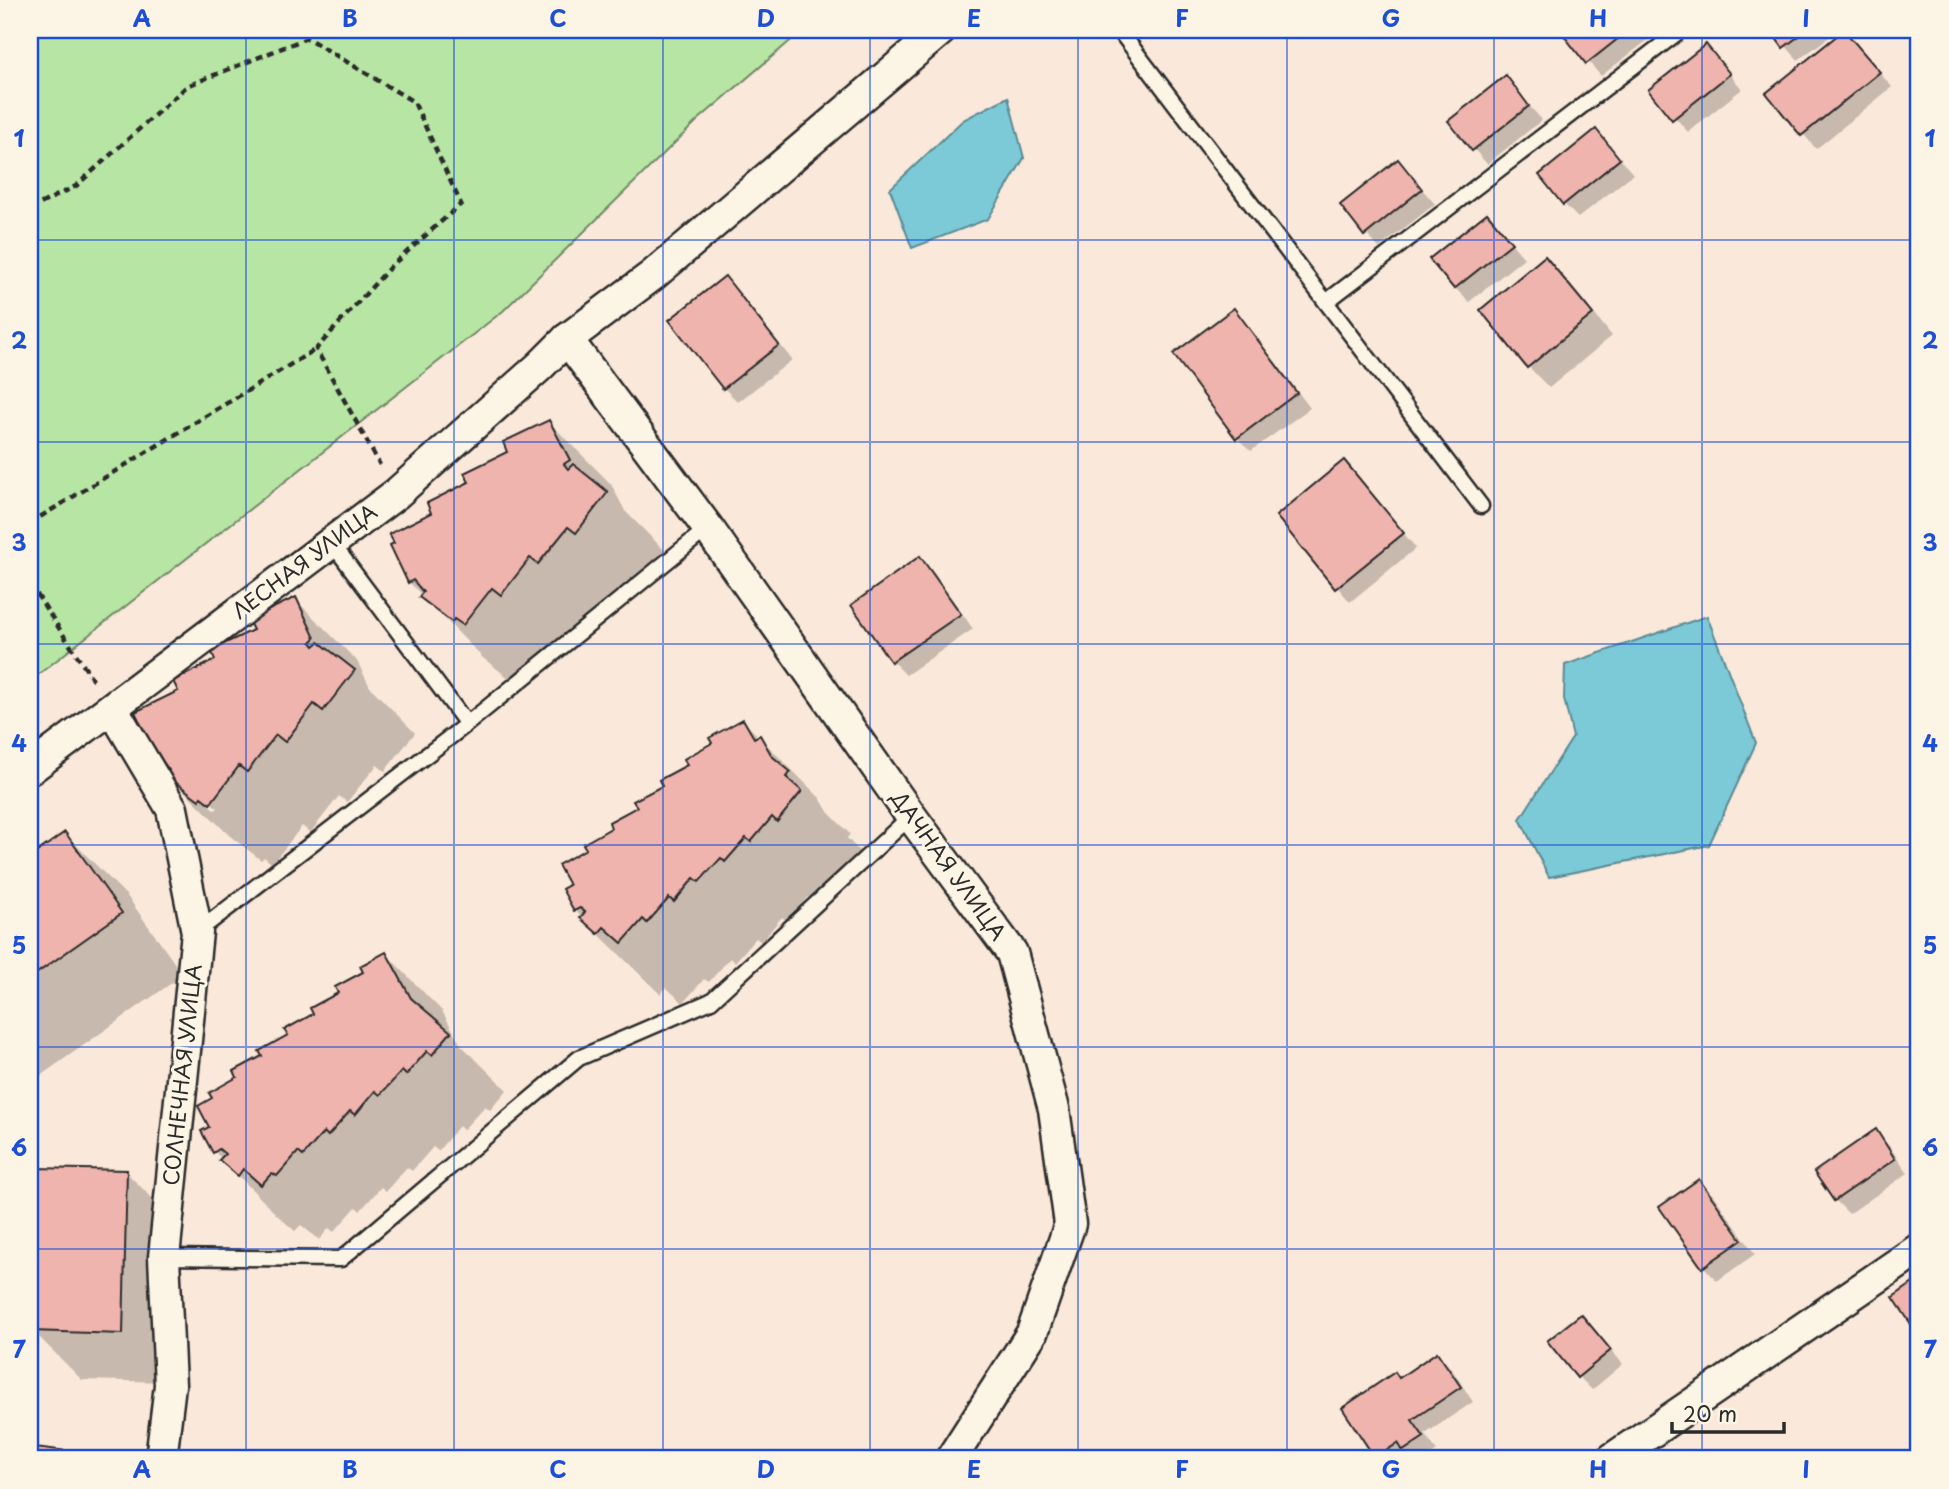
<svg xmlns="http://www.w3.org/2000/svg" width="1949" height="1489" font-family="'Playpen Sans',sans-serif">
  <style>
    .green { fill: #b7e5a4; stroke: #718868; stroke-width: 2 }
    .water { fill: #7bcad8; stroke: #5b8a93; stroke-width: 2 }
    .shadow { fill: #0003; fill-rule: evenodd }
    .building { fill: #f0b4ae; stroke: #2b2b2b; stroke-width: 2 }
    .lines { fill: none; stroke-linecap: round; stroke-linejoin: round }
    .lane-casing { stroke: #2b2b2b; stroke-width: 19 }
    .street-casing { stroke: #2b2b2b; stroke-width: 35 }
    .path { stroke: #2b2b2b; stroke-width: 4.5; stroke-dasharray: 7 5; stroke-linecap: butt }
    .lane { stroke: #fcf5e5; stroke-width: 14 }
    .street { stroke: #fcf5e5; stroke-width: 30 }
    .grid { fill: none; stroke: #1d4ed8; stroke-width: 2; stroke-opacity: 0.55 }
    .labels { text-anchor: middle; stroke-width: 6; stroke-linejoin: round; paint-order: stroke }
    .street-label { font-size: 21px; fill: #2b2b2b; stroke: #fcf5e5 }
    .neatline { fill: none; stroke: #1d4ed8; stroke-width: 2.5 }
    .grid-label { font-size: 23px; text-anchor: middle; font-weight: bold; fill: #1d4ed8 }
  </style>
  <rect width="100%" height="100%" fill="#fae8da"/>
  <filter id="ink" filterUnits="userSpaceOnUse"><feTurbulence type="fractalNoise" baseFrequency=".0143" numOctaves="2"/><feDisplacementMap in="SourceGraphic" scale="14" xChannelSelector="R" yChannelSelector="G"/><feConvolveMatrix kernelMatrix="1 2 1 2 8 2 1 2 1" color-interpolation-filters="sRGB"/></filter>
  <g filter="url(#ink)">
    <path class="green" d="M30,30H803L698,120L503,311L30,681Z"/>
    <g class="water">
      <path d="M1008,97L1024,158L988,219L912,248L890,189L963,120Z"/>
      <path d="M1707,616L1756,743L1709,845L1549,877L1520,819L1573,737L1564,699L1565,665Z"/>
    </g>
    <g class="shadow">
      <path d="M1569,30H1661L1601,76L1564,34Z"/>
      <path d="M1772,30H1839L1798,60Z"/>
      <path d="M1844,32L1892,87L1816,149L1769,93Z"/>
      <path d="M1706,46L1742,89L1688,132L1651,90Z"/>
      <path d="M1505,78L1542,120L1487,164L1450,122Z"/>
      <path d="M1596,131L1633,174L1578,218L1564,204Z"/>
      <path d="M1398,162L1435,204L1379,248L1366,234Z"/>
      <path d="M1487,215L1524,258L1469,302L1455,288Z"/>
      <path d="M1545,258L1566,279L1612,336L1549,388L1529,367L1482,310Z"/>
      <path d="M725,278L739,292L792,360L738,402L724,388Z"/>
      <path d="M1234,310L1247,324L1310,408L1251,451L1237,438Z"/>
      <path d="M549,422L611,484L625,511L669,555L639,594L630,587L601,625L593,618L563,655L555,649L526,686L517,680L515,683L483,658L409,582L434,514Z"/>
      <path d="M1344,463L1416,548L1350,602L1278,516Z"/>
      <path d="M920,559L934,573L973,629L906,675L892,661L853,605Z"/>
      <path d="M295,599L357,661L370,687L415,733L385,771L377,765L347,802L339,796L310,833L302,826L272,864L264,857L261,860L230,836L168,775L169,773L156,760L180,691ZM205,798L218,808L215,810L205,802Z"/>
      <path d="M743,721L820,798L829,813L850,834L847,838L862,854L838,881L834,876L813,901L808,897L787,921L782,917L761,942L756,938L735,962L730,958L709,982L704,979L683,1003L666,987L660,994L582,918L575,910L572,886L589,849Z"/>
      <path d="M65,834L127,896L183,975L40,1076L30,1065V859Z"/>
      <path d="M386,954L442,1011L461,1045L507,1090L490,1110L485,1106L463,1130L459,1126L438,1151L433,1147L412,1171L407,1167L386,1191L381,1187L360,1211L356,1207L334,1232L329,1228L319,1240L301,1225L295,1231L278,1216L215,1152L212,1128L215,1099Z"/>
      <path d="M1875,1132L1889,1146L1908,1173L1849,1214L1835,1200Z"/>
      <path d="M126,1172L175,1221L171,1382L82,1380L33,1331Z"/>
      <path d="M1699,1181L1713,1195L1755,1254L1717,1281L1704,1267L1662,1207Z"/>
      <path d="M1581,1316L1623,1364L1592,1390L1578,1376Z"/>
      <path d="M1437,1354L1451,1368L1473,1402L1425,1434L1437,1451L1425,1459H1414L1411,1456L1407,1459H1379L1376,1457L1400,1379Z"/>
    </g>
    <g class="building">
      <path d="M1567,30H1629L1586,64L1562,33Z"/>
      <path d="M1770,30H1807L1783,48Z"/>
      <path d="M1844,30L1880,72L1801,136L1766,93Z"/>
      <path d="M1706,44L1730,74L1672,120L1648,90Z"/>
      <path d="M1506,75L1529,106L1472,151L1448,121Z"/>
      <path d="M1596,129L1620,159L1563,205L1539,175Z"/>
      <path d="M1398,159L1422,189L1364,236L1340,205Z"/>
      <path d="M1487,213L1512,243L1454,289L1429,259Z"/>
      <path d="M1545,256L1593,314L1527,368L1480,310Z"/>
      <path d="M725,276L779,345L723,389L669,320Z"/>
      <path d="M1234,308L1297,393L1236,439L1173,354Z"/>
      <path d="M549,420L570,460L564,464L568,469L573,464L608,492L576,533L568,527L538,564L530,558L501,595L492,588L463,625L454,619L452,622L419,597L423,592L413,580L408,583L390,545L394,543L389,534L431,513L427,503L469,482L464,473L507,452L503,442Z"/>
      <path d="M1344,460L1404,533L1335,589L1276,516Z"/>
      <path d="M920,556L961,614L891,662L851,605Z"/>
      <path d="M296,597L315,638L311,642L314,646L319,642L355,670L323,711L314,704L285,742L276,735L247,772L239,766L210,804L201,797L199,800L166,775L169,770L160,758L154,761L136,723L140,722L135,712L178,691L173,681L215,660L211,650L253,630L248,620Z"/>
      <path d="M743,719L754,738L760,735L772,756L791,772L786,777L802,791L777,822L772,817L751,842L746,838L725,862L721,858L699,882L694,878L674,902L669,898L647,923L643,919L622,943L604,927L598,934L580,918L585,912L580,908L574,911L562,889L569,885L558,865L586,849L583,844L611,828L609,822L637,807L633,801L662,786L659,780L687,765L684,759L712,743L709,738Z"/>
      <path d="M65,832L122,913L30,978V857Z"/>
      <path d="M386,952L411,998L451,1032L432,1055L427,1051L406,1075L402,1071L380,1095L375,1091L355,1115L350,1111L328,1136L324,1132L303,1156L298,1152L277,1176L272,1173L261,1185L243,1169L238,1176L219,1160L225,1154L219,1149L213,1153L201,1131L209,1127L198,1106L212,1098L209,1093L237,1077L234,1071L262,1056L259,1051L288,1035L284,1030L313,1014L310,1008L338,993L335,987L363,972L360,966Z"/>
      <path d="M1876,1129L1895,1159L1834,1201L1814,1172Z"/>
      <path d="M35,1168L127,1170L123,1334L31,1331Z"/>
      <path d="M1699,1179L1742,1240L1702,1268L1659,1207Z"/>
      <path d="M1919,1279V1336L1893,1297Z"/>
      <path d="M1581,1314L1611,1350L1577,1378L1547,1341Z"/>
      <path d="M1437,1352L1461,1387L1412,1420L1424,1437L1403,1451L1398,1443L1375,1458L1342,1408L1395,1372L1399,1378Z"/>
      <path d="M35,1447L130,1459H34Z"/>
    </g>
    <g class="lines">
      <defs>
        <g id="lane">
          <path d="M1119,30L1481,506"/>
          <path d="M1326,302L1681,30"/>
          <path d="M332,543L467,724"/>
          <path d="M197,932L467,724L708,528"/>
          <path d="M164,1257L341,1259L579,1058L711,1001L911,816"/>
        </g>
        <g id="street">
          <path d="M567,339L708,528L911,816L1012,953L1054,1109L1070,1224L1032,1333L951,1459"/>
          <path d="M112,708L172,809L197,932L164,1257L170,1385L161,1459"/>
          <path d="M30,769L396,494L540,366L567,339L653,275L941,30"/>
          <path d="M1612,1459L1919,1249"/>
        </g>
      </defs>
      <use href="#lane" class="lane-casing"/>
      <use href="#street" class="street-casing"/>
      <g class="path">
        <path d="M30,209L76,186L187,86L307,38L414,102L461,204L390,267L316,349L380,465"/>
        <path d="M30,523L316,349"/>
        <path d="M30,584L93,680"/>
      </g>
      <use href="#lane" class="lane"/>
      <use href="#street" class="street"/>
    </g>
  </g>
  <path class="grid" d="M246,30V1459M454,30V1459M663,30V1459M870,30V1459M1078,30V1459M1287,30V1459M1494,30V1459M1702,30V1459M30,240H1919M30,442H1919M30,644H1919M30,845H1919M30,1047H1919M30,1249H1919"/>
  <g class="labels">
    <g class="street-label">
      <text transform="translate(305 562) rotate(-37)" y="7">ЛЕСНАЯ УЛИЦА</text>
      <text transform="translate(948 866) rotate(54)" y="7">ДАЧНАЯ УЛИЦА</text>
      <text transform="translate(183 1075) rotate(-84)" y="7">СОЛНЕЧНАЯ УЛИЦА</text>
    </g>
  </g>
  <rect width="1949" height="1489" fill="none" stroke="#fcf5e5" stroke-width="77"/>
  <path d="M1672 1422v10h112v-10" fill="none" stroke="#2b2b2b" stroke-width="3.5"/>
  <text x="1683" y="1422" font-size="21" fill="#2b2b2b" stroke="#fcf5e5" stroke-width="5" paint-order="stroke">20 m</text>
  <rect x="38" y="38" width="1872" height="1412" class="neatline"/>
  <g class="grid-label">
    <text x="142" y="27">A</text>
    <text x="350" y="27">B</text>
    <text x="558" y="27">C</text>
    <text x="766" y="27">D</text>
    <text x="974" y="27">E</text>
    <text x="1182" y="27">F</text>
    <text x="1391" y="27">G</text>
    <text x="1598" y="27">H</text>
    <text x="1806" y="27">I</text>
    <text x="19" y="147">1</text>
    <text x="1930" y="147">1</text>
    <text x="19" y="349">2</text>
    <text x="1930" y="349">2</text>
    <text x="19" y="551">3</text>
    <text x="1930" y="551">3</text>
    <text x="19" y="752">4</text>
    <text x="1930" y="752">4</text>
    <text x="19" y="954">5</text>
    <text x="1930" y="954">5</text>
    <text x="19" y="1156">6</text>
    <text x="1930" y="1156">6</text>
    <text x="19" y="1358">7</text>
    <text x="1930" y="1358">7</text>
    <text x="142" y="1478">A</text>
    <text x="350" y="1478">B</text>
    <text x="558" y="1478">C</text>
    <text x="766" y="1478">D</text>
    <text x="974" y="1478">E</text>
    <text x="1182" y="1478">F</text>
    <text x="1391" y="1478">G</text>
    <text x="1598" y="1478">H</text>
    <text x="1806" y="1478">I</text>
  </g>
</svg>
